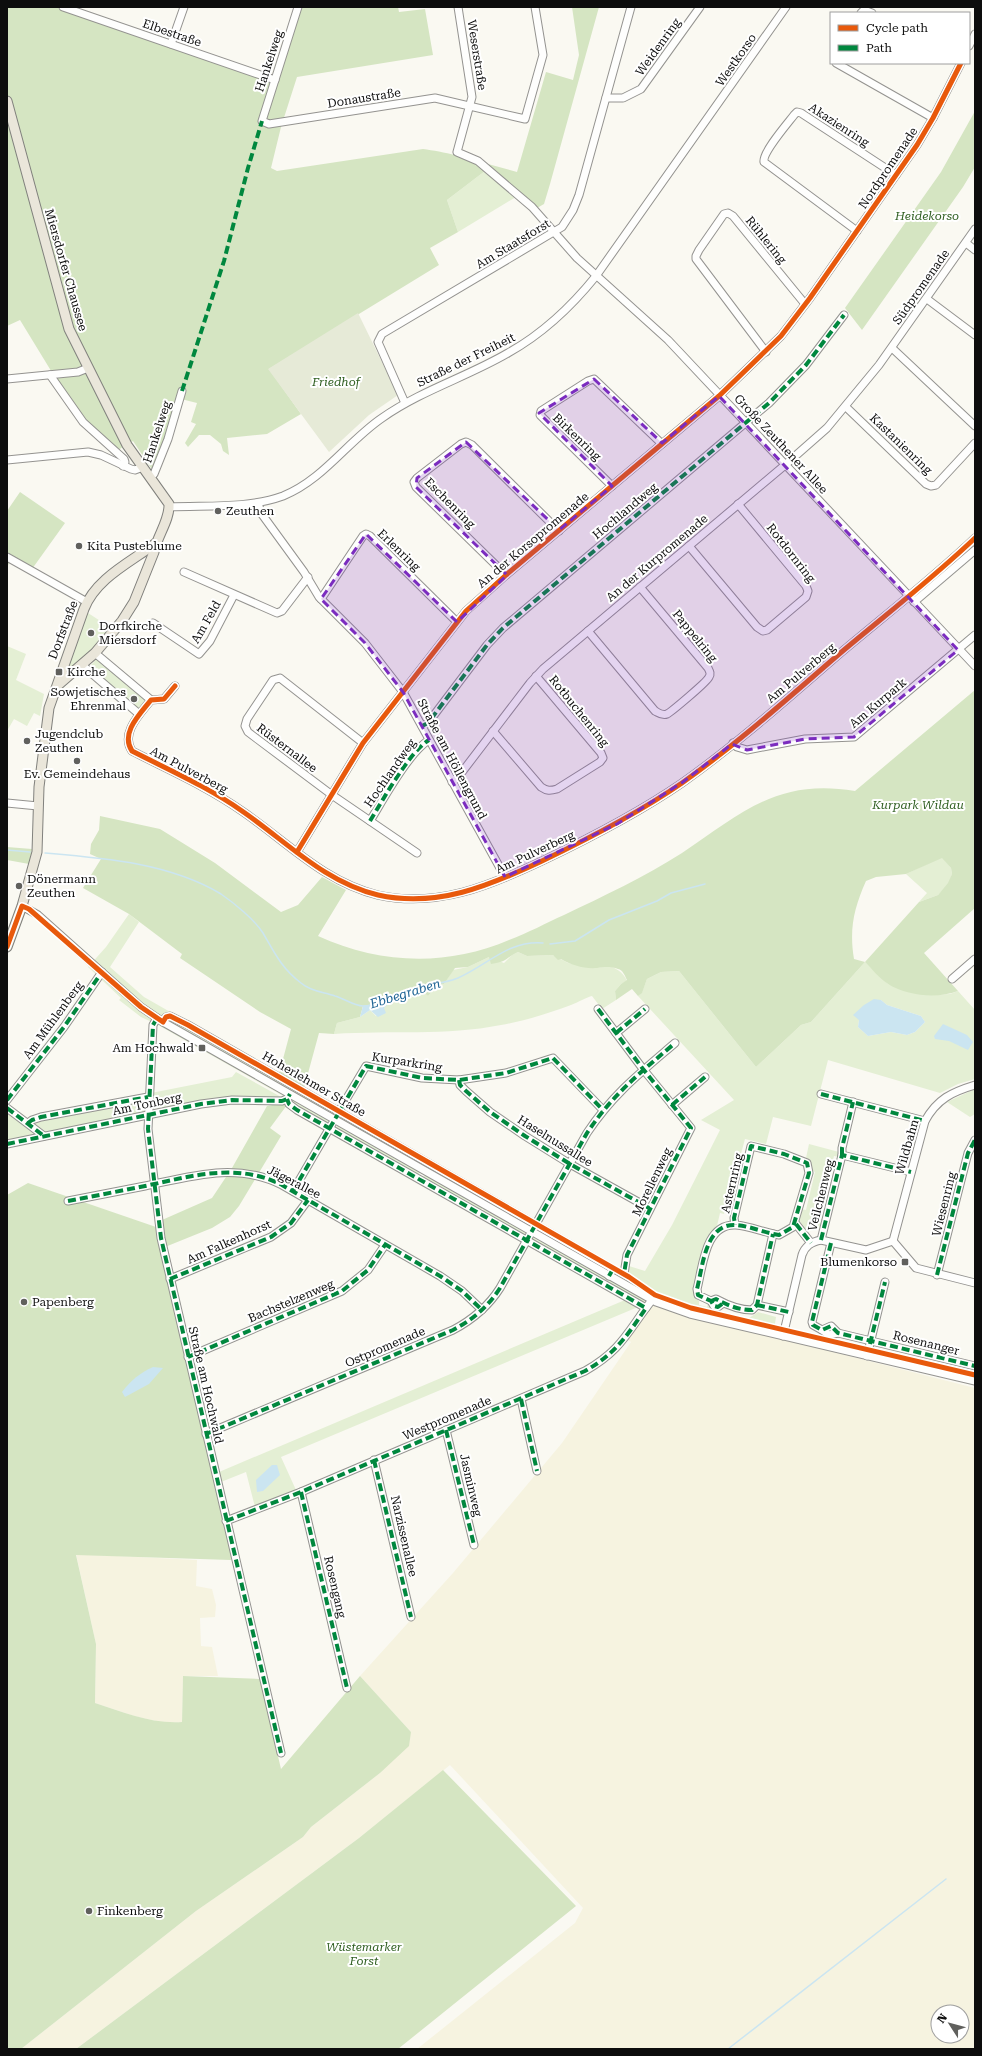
<svg xmlns="http://www.w3.org/2000/svg" width="982" height="2056" font-family="'Roboto Serif',serif">
  <style>
    .farmland { fill: #f6f3e0; fill-rule: evenodd }
    .green { fill: #e4efd4; fill-rule: evenodd }
    .forest { fill: #d5e5c2; fill-rule: evenodd }
    .cemetery { fill: #e6ead7 }
    .water { fill: #cbe5f1 }
    .lines { fill: none; stroke-linecap: round; stroke-linejoin: round }
    .stream { stroke: #cbe5f1; stroke-width: 1.5 }
    .minor-casing { stroke: #949390; stroke-width: 9 }
    .major-casing { stroke: #81817d; stroke-width: 11 }
    .minor { stroke: #fefefd; stroke-width: 7 }
    .major { stroke: #eae6da; stroke-width: 9 }
    .quiet { stroke: #00873e; stroke-width: 4; stroke-dasharray: 8 4; stroke-linecap: butt }
    .cycleway-casing { stroke: #fff; stroke-width: 8 }
    .cycleway { stroke: #e8590c; stroke-width: 5 }
    .marked { fill: #7b2cbf; fill-opacity: 0.2; stroke: #7b2cbf; stroke-width: 3; stroke-dasharray: 8 5; stroke-linejoin: round }
    .poi-dot { fill: #60605d; stroke: #fff; stroke-width: 1.5 }
    .labels { text-anchor: middle; stroke-width: 4; stroke-linejoin: round; paint-order: stroke }
    .street-label { font-size: 12px; fill: #0d0d0d; stroke: #fff }
    .park-label { font-size: 12px; font-style: italic; fill: #316023; stroke: #fff }
    .poi-label { font-size: 12px; fill: #0d0d0d; stroke: #fff; text-anchor: start }
    .water-label { font-size: 13px; font-style: italic; fill: #206595; stroke: #fff }
  </style>
  <rect width="100%" height="100%" fill="#faf9f2"/>
  <g class="farmland">
    <path d="M655,1305L672,1311L975,1388V2049H417L575,1923L583,1908L450,1765L359,1838L76,2049H21L196,1911L303,1837L311,1827L380,1773L411,1732L360,1676L453,1573L562,1443L631,1342L628,1340L651,1306ZM938,2012H962V2036H938Z"/>
    <path d="M76,1554L197,1560L196,1586L212,1589L216,1605L215,1617L200,1618L201,1646L212,1647L218,1676H183L182,1722L165,1723L134,1716L95,1703L96,1644Z"/>
  </g>
  <g class="green">
    <path d="M485,171L516,197L458,232L447,200Z"/>
    <path d="M85,611L111,628L96,649L70,672L66,670Z"/>
    <path d="M7,646L26,654L16,680L44,694L40,716L34,713L27,726L14,719L7,731Z"/>
    <path d="M97,658L147,700L139,709L88,669Z"/>
    <path d="M942,857L951,868L952,874L949,883L938,895L919,902L927,893L906,874Z"/>
    <path d="M129,914L139,922L110,967L144,997L279,1074L626,1278L629,1266L645,1271L672,1225L720,1130L701,1120L734,1100L638,996L642,992L647,979L661,972L679,971L756,1067L801,1025L811,1022L865,962L888,984L930,995L950,994L958,991L975,1010V1079L958,1084L940,1093L828,1060L811,1126L773,1117L766,1144L745,1139L739,1161L746,1164L734,1212L725,1210L724,1214L720,1213L717,1226L706,1240L694,1287V1296L699,1301V1305L707,1307L708,1304L714,1310L749,1318L758,1312L776,1317L774,1330L677,1307L649,1296L285,1094V1097L158,1025L141,1017L119,1000L121,998L88,967L106,947ZM881,1000L887,1005L921,1016L925,1022L915,1032L907,1035L891,1032L868,1036L858,1027L859,1020Z"/>
    <path d="M518,952L527,956L553,955L568,963L599,968C610,963 622,970 627,981L621,984L615,991L616,1000L602,1009L592,996C587,997 579,1002 571,1005C549,1013 525,1021 501,1025C446,1036 390,1030 334,1034L337,1023L360,1017L370,1010L376,1016L388,1000L394,998H404L410,995L423,992L428,996L439,986L444,984L453,970L468,967L489,957L504,963L512,955Z"/>
    <path d="M236,1072L283,1098L157,1111L152,1109L151,1093L232,1077Z"/>
    <path d="M975,1089V1114L970,1117L947,1102Z"/>
    <path d="M291,1098L328,1120V1123L327,1124L294,1107Z"/>
    <path d="M144,1101L146,1107L145,1113L48,1133L35,1124L36,1120Z"/>
    <path d="M7,1111L36,1133L35,1135L7,1142Z"/>
    <path d="M338,1125L420,1172V1173L417,1175L335,1128Z"/>
    <path d="M809,1144L839,1152V1157L834,1156L820,1213L824,1214L821,1229L806,1232L799,1220L801,1209L806,1210L815,1172L811,1170L809,1161L806,1158Z"/>
    <path d="M426,1174L483,1207L480,1212L425,1181L423,1177Z"/>
    <path d="M484,1209L526,1232V1236L481,1213Z"/>
    <path d="M533,1238H538L643,1298L645,1302L644,1303L532,1240Z"/>
    <path d="M625,1300L638,1307L281,1457L296,1490L255,1507L246,1472L221,1482L219,1472Z"/>
  </g>
  <g class="forest">
    <path d="M7,7H55L274,83L301,7H398L399,12L425,9L433,55L297,77L281,127L271,168L277,171L423,149C443,152 470,156 485,171L447,200L458,232L430,248L439,265L269,369L301,414L267,434L227,438L229,455L223,451L221,444L210,435H199L188,447L185,443L196,424L191,422L197,403L181,399L153,471L133,441L118,450L85,421L67,397L20,320L7,326Z"/>
    <path d="M572,7H599L550,184L544,204L537,208L488,164L517,172L546,72L573,80L579,55Z"/>
    <path d="M975,111V167L963,187L862,330L845,308L941,172Z"/>
    <path d="M20,492L65,523L32,569L12,558L7,567V511Z"/>
    <path d="M975,690V908L924,953L958,991C937,999 908,996 888,984C879,978 872,969 865,962L811,1022L801,1025L756,1067L679,971L661,972L647,979L642,993L638,996L632,989L616,1000L615,991L621,984L627,980C625,976 623,970 618,969C611,966 603,967 597,968C584,969 571,965 561,959L558,960L553,955L527,956L518,952C505,958 508,962 491,964L489,957L468,967L455,968L444,984L438,986L428,996L423,992C416,993 411,997 404,998C399,1000 394,998 388,1000L387,1005L382,1003L363,1006L360,1017L337,1023L334,1034L319,1033L304,1088L279,1074L291,1029L260,1012L180,958L182,954L129,914L83,888L101,859L90,854L91,844L99,830L100,816L160,829L215,863L281,912L298,905L322,877L346,890L318,936C379,964 446,967 509,940C528,933 546,923 564,915C604,896 644,877 682,853C742,813 777,778 855,791ZM942,858L951,868L952,874L948,883L938,895L919,902L865,962L854,959C849,929 854,908 866,881L876,877L906,874Z"/>
    <path d="M7,847L32,849L29,864L7,860Z"/>
    <path d="M283,1103L287,1105L270,1128L281,1136L239,1206L230,1217L212,1228L165,1247L162,1220L212,1198L232,1168L267,1106Z"/>
    <path d="M28,1183L156,1227L232,1553L231,1560L76,1555L96,1644L95,1703C123,1712 151,1724 182,1722L183,1676L260,1679L281,1769L360,1676L411,1732L409,1746L380,1773L311,1827L303,1837L196,1911L21,2049H7V1195Z"/>
    <path d="M443,1770L576,1906L398,2049H76L359,1838Z"/>
  </g>
  <path class="cemetery" d="M358,313L398,395L369,415L329,452L268,369Z"/>
  <g class="water">
    <path d="M874,999L881,1000L887,1005L921,1016L925,1022L915,1032L907,1035L891,1032L868,1036L858,1027L859,1020L853,1015L864,1005Z"/>
    <path d="M376,1003L387,1005L384,1008L386,1013L378,1017L370,1010L360,1017L363,1006Z"/>
    <path d="M943,1024L967,1035L973,1042L968,1050L949,1041L935,1039L934,1036Z"/>
    <path d="M153,1367L163,1368L149,1384L125,1397L122,1392C131,1380 140,1373 153,1367Z"/>
    <path d="M272,1465H277L280,1475L263,1491L257,1492L256,1480Z"/>
  </g>
  <g class="lines">
    <g class="stream">
      <path d="M7,850L30,852"/>
      <path d="M45,853C104,858 169,863 221,894C234,903 255,920 263,933C274,952 282,969 301,983C310,991 323,992 335,996C343,998 354,1006 363,1006C379,1006 391,996 405,991C422,984 441,985 458,978C488,965 508,940 543,943"/>
      <path d="M550,944L575,941L609,920L657,901L671,893L705,884"/>
      <path d="M728,2049L946,1879"/>
    </g>
    <defs>
      <g id="minor">
        <path d="M63,7L275,80"/>
        <path d="M298,7L262,121L269,124L435,98L525,119L543,55L535,7"/>
        <path d="M458,7L472,97L457,152L478,161L532,207L577,258L668,340L975,666"/>
        <path d="M861,13L864,10L872,13"/>
        <path d="M171,44L184,7"/>
        <path d="M969,46L975,34"/>
        <path d="M836,63L933,118"/>
        <path d="M606,98H623L641,89L700,7"/>
        <path d="M857,231L764,162C762,153 787,124 794,115L797,112L801,113L896,175"/>
        <path d="M966,243L975,250"/>
        <path d="M927,299L975,335"/>
        <path d="M892,348L975,426"/>
        <path d="M766,352L696,259V256L699,250L724,214L728,213L733,216L805,304"/>
        <path d="M50,375L83,422L124,459L125,462L123,466"/>
        <path d="M7,379L78,372L88,368"/>
        <path d="M405,403L378,342L382,334L562,227L573,210L579,195L631,7"/>
        <path d="M846,407L926,484L931,486L936,485L975,443"/>
        <path d="M7,460L88,452L101,455L131,469L135,470L143,467"/>
        <path d="M150,477L154,474L168,439L182,391"/>
        <path d="M612,486L540,415L541,411L588,381L594,379L662,444"/>
        <path d="M258,503L261,513L304,572L319,597L365,643L403,692L505,877"/>
        <path d="M169,507C207,505 247,509 283,496C323,480 348,441 382,418C422,390 467,377 508,353C544,333 571,307 596,276L786,7"/>
        <path d="M689,546L757,627L763,631L767,630L806,597L808,591L806,586L738,504"/>
        <path d="M7,557L87,602"/>
        <path d="M184,572L277,613L282,611L308,577"/>
        <path d="M506,575L416,487L414,482L417,478L461,444L466,442L472,445L559,531"/>
        <path d="M321,599L363,536L366,534L370,536L457,622"/>
        <path d="M914,602L975,550"/>
        <path d="M153,623L199,654L210,641L234,595"/>
        <path d="M588,631L655,711C659,713 662,716 667,714C671,712 707,682 709,677C711,674 710,672 708,668L640,587"/>
        <path d="M95,653L151,700"/>
        <path d="M82,665L139,714"/>
        <path d="M175,686L164,699L151,700C140,714 120,733 132,751C169,770 208,787 242,811C286,841 324,882 378,895C437,908 489,886 542,861C590,838 637,814 682,783C737,744 787,699 838,655C883,617 932,579 975,538"/>
        <path d="M422,726L428,723L487,645L503,628L769,403L806,365L844,315"/>
        <path d="M493,731L541,787C547,791 550,791 557,789L600,762L603,758L601,753L536,676"/>
        <path d="M363,743L280,678L273,680L247,719L245,726L248,732L332,795L417,853"/>
        <path d="M733,743L737,747L747,750L805,739L854,737L975,635"/>
        <path d="M452,782L459,776L530,683L543,669L785,465L827,428L879,365L975,229"/>
        <path d="M7,803L38,806"/>
        <path d="M370,821C383,800 409,752 429,740"/>
        <path d="M297,852L363,743L466,611L506,575L719,396L781,336L810,298L917,145L933,118L961,63"/>
        <path d="M22,906L38,915L141,1007L163,1022L656,1302L690,1314L975,1381"/>
        <path d="M952,979L975,959"/>
        <path d="M598,1009L643,1069L691,1128L627,1255L624,1274"/>
        <path d="M157,1018L153,1025L148,1129L161,1238L281,1753"/>
        <path d="M163,1022L166,1017L170,1016L188,1025L613,1269L609,1276"/>
        <path d="M616,1033L645,1009"/>
        <path d="M459,1080L460,1085L466,1091L490,1112L525,1136L570,1164L649,1208"/>
        <path d="M821,1094L925,1121"/>
        <path d="M287,1099L289,1104L297,1110L646,1308"/>
        <path d="M7,1100L64,1027L102,972"/>
        <path d="M672,1105L705,1077"/>
        <path d="M7,1108L44,1136"/>
        <path d="M338,1113L366,1066L422,1078L459,1080L506,1073L553,1058L603,1110"/>
        <path d="M28,1123L32,1120L41,1117L148,1097"/>
        <path d="M7,1144L201,1104L232,1100L282,1101L287,1099L290,1095"/>
        <path d="M842,1155V1148L853,1102"/>
        <path d="M293,1191L332,1124"/>
        <path d="M68,1201C94,1196 120,1191 145,1186C192,1176 237,1162 282,1185L440,1276L462,1291L482,1310"/>
        <path d="M796,1224L811,1243"/>
        <path d="M821,1240L842,1155L911,1172"/>
        <path d="M893,1241L925,1121C937,1099 952,1092 975,1085"/>
        <path d="M893,1241L916,1268L975,1283"/>
        <path d="M831,1243L812,1322L813,1325L822,1330L831,1326L838,1333L975,1366"/>
        <path d="M937,1275L968,1153L975,1140"/>
        <path d="M170,1279L271,1237L291,1223L308,1200"/>
        <path d="M711,1301L716,1299C727,1305 738,1310 752,1310L757,1305L773,1234"/>
        <path d="M722,1304L718,1307L714,1306L711,1301L698,1295L697,1289C703,1266 705,1223 736,1225C750,1226 765,1233 779,1235L793,1227L809,1173L807,1163L784,1154L751,1146L734,1218L735,1225"/>
        <path d="M757,1305L789,1312"/>
        <path d="M822,1330L829,1335L838,1333"/>
        <path d="M783,1336L802,1255C805,1246 811,1242 821,1240L866,1250L893,1241"/>
        <path d="M867,1356L885,1282"/>
        <path d="M188,1357L342,1291L368,1270L385,1245"/>
        <path d="M521,1399L537,1471"/>
        <path d="M446,1430L474,1545"/>
        <path d="M206,1434L453,1330C472,1320 488,1307 500,1288L587,1133C613,1094 640,1073 675,1043"/>
        <path d="M374,1460L411,1617"/>
        <path d="M301,1492L347,1688"/>
        <path d="M226,1521L301,1492L585,1371C622,1350 627,1332 652,1300"/>
      </g>
      <g id="major">
        <path d="M7,101L69,329L127,445L169,504C170,520 157,536 154,552L134,602L122,621L95,653L58,685"/>
        <path d="M7,947L22,906L37,852L39,787L49,708L84,609C96,578 131,562 156,543"/>
      </g>
    </defs>
    <use href="#minor" class="minor-casing"/>
    <use href="#major" class="major-casing"/>
    <use href="#minor" class="minor"/>
    <use href="#major" class="major"/>
    <g class="quiet">
      <path d="M182,391L224,261L248,168L262,121"/>
      <path d="M422,726L428,723L487,645L503,628L769,403L806,365L844,315"/>
      <path d="M370,821C383,800 409,752 429,740"/>
      <path d="M598,1009L643,1069L691,1128L627,1255L624,1274"/>
      <path d="M157,1018L153,1025L148,1129L161,1238L281,1753"/>
      <path d="M616,1033L645,1009"/>
      <path d="M459,1080L460,1085L466,1091L490,1112L525,1136L570,1164L649,1208"/>
      <path d="M821,1094L925,1121"/>
      <path d="M7,1100L64,1027L102,972"/>
      <path d="M672,1105L705,1077"/>
      <path d="M7,1108L44,1136"/>
      <path d="M28,1123L32,1120L41,1117L148,1097"/>
      <path d="M7,1144L201,1104L232,1100L282,1101L287,1099L290,1094"/>
      <path d="M842,1155V1148L853,1102"/>
      <path d="M293,1191L366,1066L422,1078L459,1080L506,1073L553,1058L603,1110"/>
      <path d="M68,1201C94,1196 120,1191 145,1186C192,1176 237,1162 282,1185L440,1276L462,1291L482,1310"/>
      <path d="M796,1224L811,1243"/>
      <path d="M821,1240L842,1155L911,1172"/>
      <path d="M831,1243L812,1322L813,1325L822,1330L831,1326L838,1333L975,1366"/>
      <path d="M937,1275L968,1153L975,1140"/>
      <path d="M609,1276L613,1269L610,1267"/>
      <path d="M170,1279L271,1237L291,1223L308,1200"/>
      <path d="M711,1301L716,1299C727,1305 738,1310 752,1310L757,1305L773,1234"/>
      <path d="M722,1304L718,1307L714,1306L711,1301L698,1295L697,1289C703,1266 705,1223 736,1225C750,1226 765,1233 779,1235L793,1227L809,1173L807,1163L784,1154L751,1146L734,1218L735,1225"/>
      <path d="M757,1305L789,1312"/>
      <path d="M870,1344L885,1282"/>
      <path d="M188,1357L342,1291L368,1270L385,1245"/>
      <path d="M521,1399L537,1471"/>
      <path d="M446,1430L474,1545"/>
      <path d="M206,1434L453,1330C472,1320 488,1307 500,1288L587,1133C613,1094 640,1073 675,1043"/>
      <path d="M374,1460L411,1617"/>
      <path d="M301,1492L347,1688"/>
      <path d="M226,1521L301,1492L585,1371C615,1354 627,1336 646,1308L297,1110L289,1104L287,1099"/>
    </g>
    <defs>
      <g id="cycleway">
        <path d="M175,686L164,699L151,700C140,714 120,733 132,751C169,770 208,787 242,811C286,841 324,882 378,895C437,908 489,886 542,861C590,838 637,814 682,783C737,744 787,699 838,655C883,617 932,579 975,538"/>
        <path d="M297,852L363,743L466,611L506,575L719,396L781,336L810,298L917,145L933,118L961,63"/>
        <path d="M7,947L22,906L29,909L141,1007L163,1022L166,1017L170,1016L188,1025L629,1277L655,1295L691,1308L975,1375"/>
      </g>
    </defs>
    <use href="#cycleway" class="cycleway-casing"/>
    <use href="#cycleway" class="cycleway"/>
  </g>
  <path class="marked" d="M594,379L662,443L719,396L958,650L854,737L805,739L747,750L732,744L683,782L617,824L505,877L403,692L365,643L321,599L366,534L457,622L507,575L416,487L417,478L466,442L559,530L612,486L539,413Z"/>
  <g class="poi-dot">
    <circle cx="218" cy="511" r="4"/>
    <circle cx="79" cy="546" r="4"/>
    <circle cx="91" cy="633" r="4"/>
    <rect x="55" y="668" width="8" height="8" rx="2"/>
    <circle cx="134" cy="699" r="4"/>
    <circle cx="27" cy="741" r="4"/>
    <circle cx="77" cy="761" r="4"/>
    <circle cx="19" cy="886" r="4"/>
    <rect x="198" y="1044" width="8" height="8" rx="2"/>
    <rect x="901" y="1258" width="8" height="8" rx="2"/>
    <circle cx="24" cy="1302" r="4"/>
    <circle cx="89" cy="1911" r="4"/>
  </g>
  <g class="labels">
    <g class="street-label">
      <text transform="translate(172 33) rotate(19)" y="4">Elbestraße</text>
      <text transform="translate(658 47) rotate(-54)" y="4">Weidenring</text>
      <text transform="translate(477 55) rotate(81)" y="4">Weserstraße</text>
      <text transform="translate(736 60) rotate(-55)" y="4">Westkorso</text>
      <text transform="translate(269 61) rotate(-72)" y="4">Hankelweg</text>
      <text transform="translate(364 98) rotate(-9)" y="4">Donaustraße</text>
      <text transform="translate(839 125) rotate(33)" y="4">Akazienring</text>
      <text transform="translate(888 168) rotate(-56)" y="4">Nordpromenade</text>
      <text transform="translate(766 240) rotate(51)" y="4">Rühlering</text>
      <text transform="translate(513 244) rotate(-31)" y="4">Am Staatsforst</text>
      <text transform="translate(66 270) rotate(74)" y="4">Miersdorfer Chaussee</text>
      <text transform="translate(921 287) rotate(-55)" y="4">Südpromenade</text>
      <text transform="translate(466 360) rotate(-26)" y="4">Straße der Freiheit</text>
      <text transform="translate(157 432) rotate(-72)" y="4">Hankelweg</text>
      <text transform="translate(577 437) rotate(44)" y="4">Birkenring</text>
      <text transform="translate(781 444) rotate(47)" y="4">Große Zeuthener Allee</text>
      <text transform="translate(901 444) rotate(44)" y="4">Kastanienring</text>
      <text transform="translate(450 503) rotate(45)" y="4">Eschenring</text>
      <text transform="translate(625 511) rotate(-40)" y="4">Hochlandweg</text>
      <text transform="translate(533 540) rotate(-40)" y="4">An der Korsopromenade</text>
      <text transform="translate(399 550) rotate(44)" y="4">Erlenring</text>
      <text transform="translate(791 553) rotate(52)" y="4">Rotdornring</text>
      <text transform="translate(657 558) rotate(-40)" y="4">An der Kurpromenade</text>
      <text transform="translate(206 622) rotate(-60)" y="4">Am Feld</text>
      <text transform="translate(63 630) rotate(-69)" y="4">Dorfstraße</text>
      <text transform="translate(695 636) rotate(51)" y="4">Pappelring</text>
      <text transform="translate(801 673) rotate(-40)" y="4">Am Pulverberg</text>
      <text transform="translate(878 703) rotate(-40)" y="4">Am Kurpark</text>
      <text transform="translate(579 711) rotate(51)" y="4">Rotbuchenring</text>
      <text transform="translate(287 748) rotate(37)" y="4">Rüsternallee</text>
      <text transform="translate(452 759) rotate(62)" y="4">Straße am Höllengrund</text>
      <text transform="translate(189 770) rotate(28)" y="4">Am Pulverberg</text>
      <text transform="translate(390 773) rotate(-55)" y="4">Hochlandweg</text>
      <text transform="translate(535 852) rotate(-25)" y="4">Am Pulverberg</text>
      <text transform="translate(53 1020) rotate(-54)" y="4">Am Mühlenberg</text>
      <text transform="translate(407 1062) rotate(9)" y="4">Kurparkring</text>
      <text transform="translate(314 1084) rotate(30)" y="4">Hoherlehmer Straße</text>
      <text transform="translate(147 1104) rotate(-12)" y="4">Am Tonberg</text>
      <text transform="translate(555 1141) rotate(32)" y="4">Haselnussallee</text>
      <text transform="translate(907 1147) rotate(-74)" y="4">Wildbahn</text>
      <text transform="translate(294 1182) rotate(27)" y="4">Jägerallee</text>
      <text transform="translate(652 1182) rotate(-64)" y="4">Morellenweg</text>
      <text transform="translate(732 1183) rotate(-77)" y="4">Asternring</text>
      <text transform="translate(821 1195) rotate(-76)" y="4">Veilchenweg</text>
      <text transform="translate(944 1204) rotate(-76)" y="4">Wiesenring</text>
      <text transform="translate(229 1242) rotate(-24)" y="4">Am Falkenhorst</text>
      <text transform="translate(291 1301) rotate(-23)" y="4">Bachstelzenweg</text>
      <text transform="translate(926 1343) rotate(14)" y="4">Rosenanger</text>
      <text transform="translate(385 1347) rotate(-23)" y="4">Ostpromenade</text>
      <text transform="translate(206 1385) rotate(77)" y="4">Straße am Hochwald</text>
      <text transform="translate(447 1418) rotate(-23)" y="4">Westpromenade</text>
      <text transform="translate(471 1485) rotate(77)" y="4">Jasminweg</text>
      <text transform="translate(404 1536) rotate(77)" y="4">Narzissenallee</text>
      <text transform="translate(335 1587) rotate(77)" y="4">Rosengang</text>
    </g>
    <g class="park-label">
      <text x="927" y="220">Heidekorso</text>
      <text x="336" y="386">Friedhof</text>
      <text x="918" y="809">Kurpark Wildau</text>
      <text x="364" y="1951">Wüstemarker<tspan x="364" dy="14">Forst</tspan></text>
    </g>
    <g class="poi-label">
      <text x="226" y="515">Zeuthen</text>
      <text x="87" y="550">Kita Pusteblume</text>
      <text x="99" y="630">Dorfkirche<tspan x="99" dy="14">Miersdorf</tspan></text>
      <text x="67" y="676">Kirche</text>
      <text x="126" y="696" text-anchor="end">Sowjetisches<tspan x="126" dy="14">Ehrenmal</tspan></text>
      <text x="35" y="738">Jugendclub<tspan x="35" dy="14">Zeuthen</tspan></text>
      <text x="77" y="778" text-anchor="middle">Ev. Gemeindehaus</text>
      <text x="27" y="883">Dönermann<tspan x="27" dy="14">Zeuthen</tspan></text>
      <text x="194" y="1052" text-anchor="end">Am Hochwald</text>
      <text x="897" y="1266" text-anchor="end">Blumenkorso</text>
      <text x="32" y="1306">Papenberg</text>
      <text x="97" y="1915">Finkenberg</text>
    </g>
    <g class="water-label">
      <text transform="translate(405 993) rotate(-17)" y="5">Ebbegraben</text>
    </g>
  </g>
  <rect width="982" height="2056" fill="none" stroke="#0d0d0d" stroke-width="16"/>
  <rect x="830" y="12" width="140" height="52" fill="#ffffff" stroke="#9e9e9e"/>
  <rect x="838" y="25" width="20" height="6" fill="#e8590c" stroke="#9e9e9e"/>
  <text x="866" y="32" font-size="12" fill="#0d0d0d">Cycle path</text>
  <rect x="838" y="45" width="20" height="6" fill="#00873e" stroke="#9e9e9e"/>
  <text x="866" y="52" font-size="12" fill="#0d0d0d">Path</text>
  <g transform="translate(950 2024) rotate(306)"><circle r="19" fill="#ffffff" stroke="#9e9e9e"/>
  <path d="M0-3L7 15L0 10L-7 15Z" fill="#60605d"/>
  <text y="-6" font-size="11" font-weight="bold" text-anchor="middle" fill="#0d0d0d">N</text>
  </g>
</svg>
